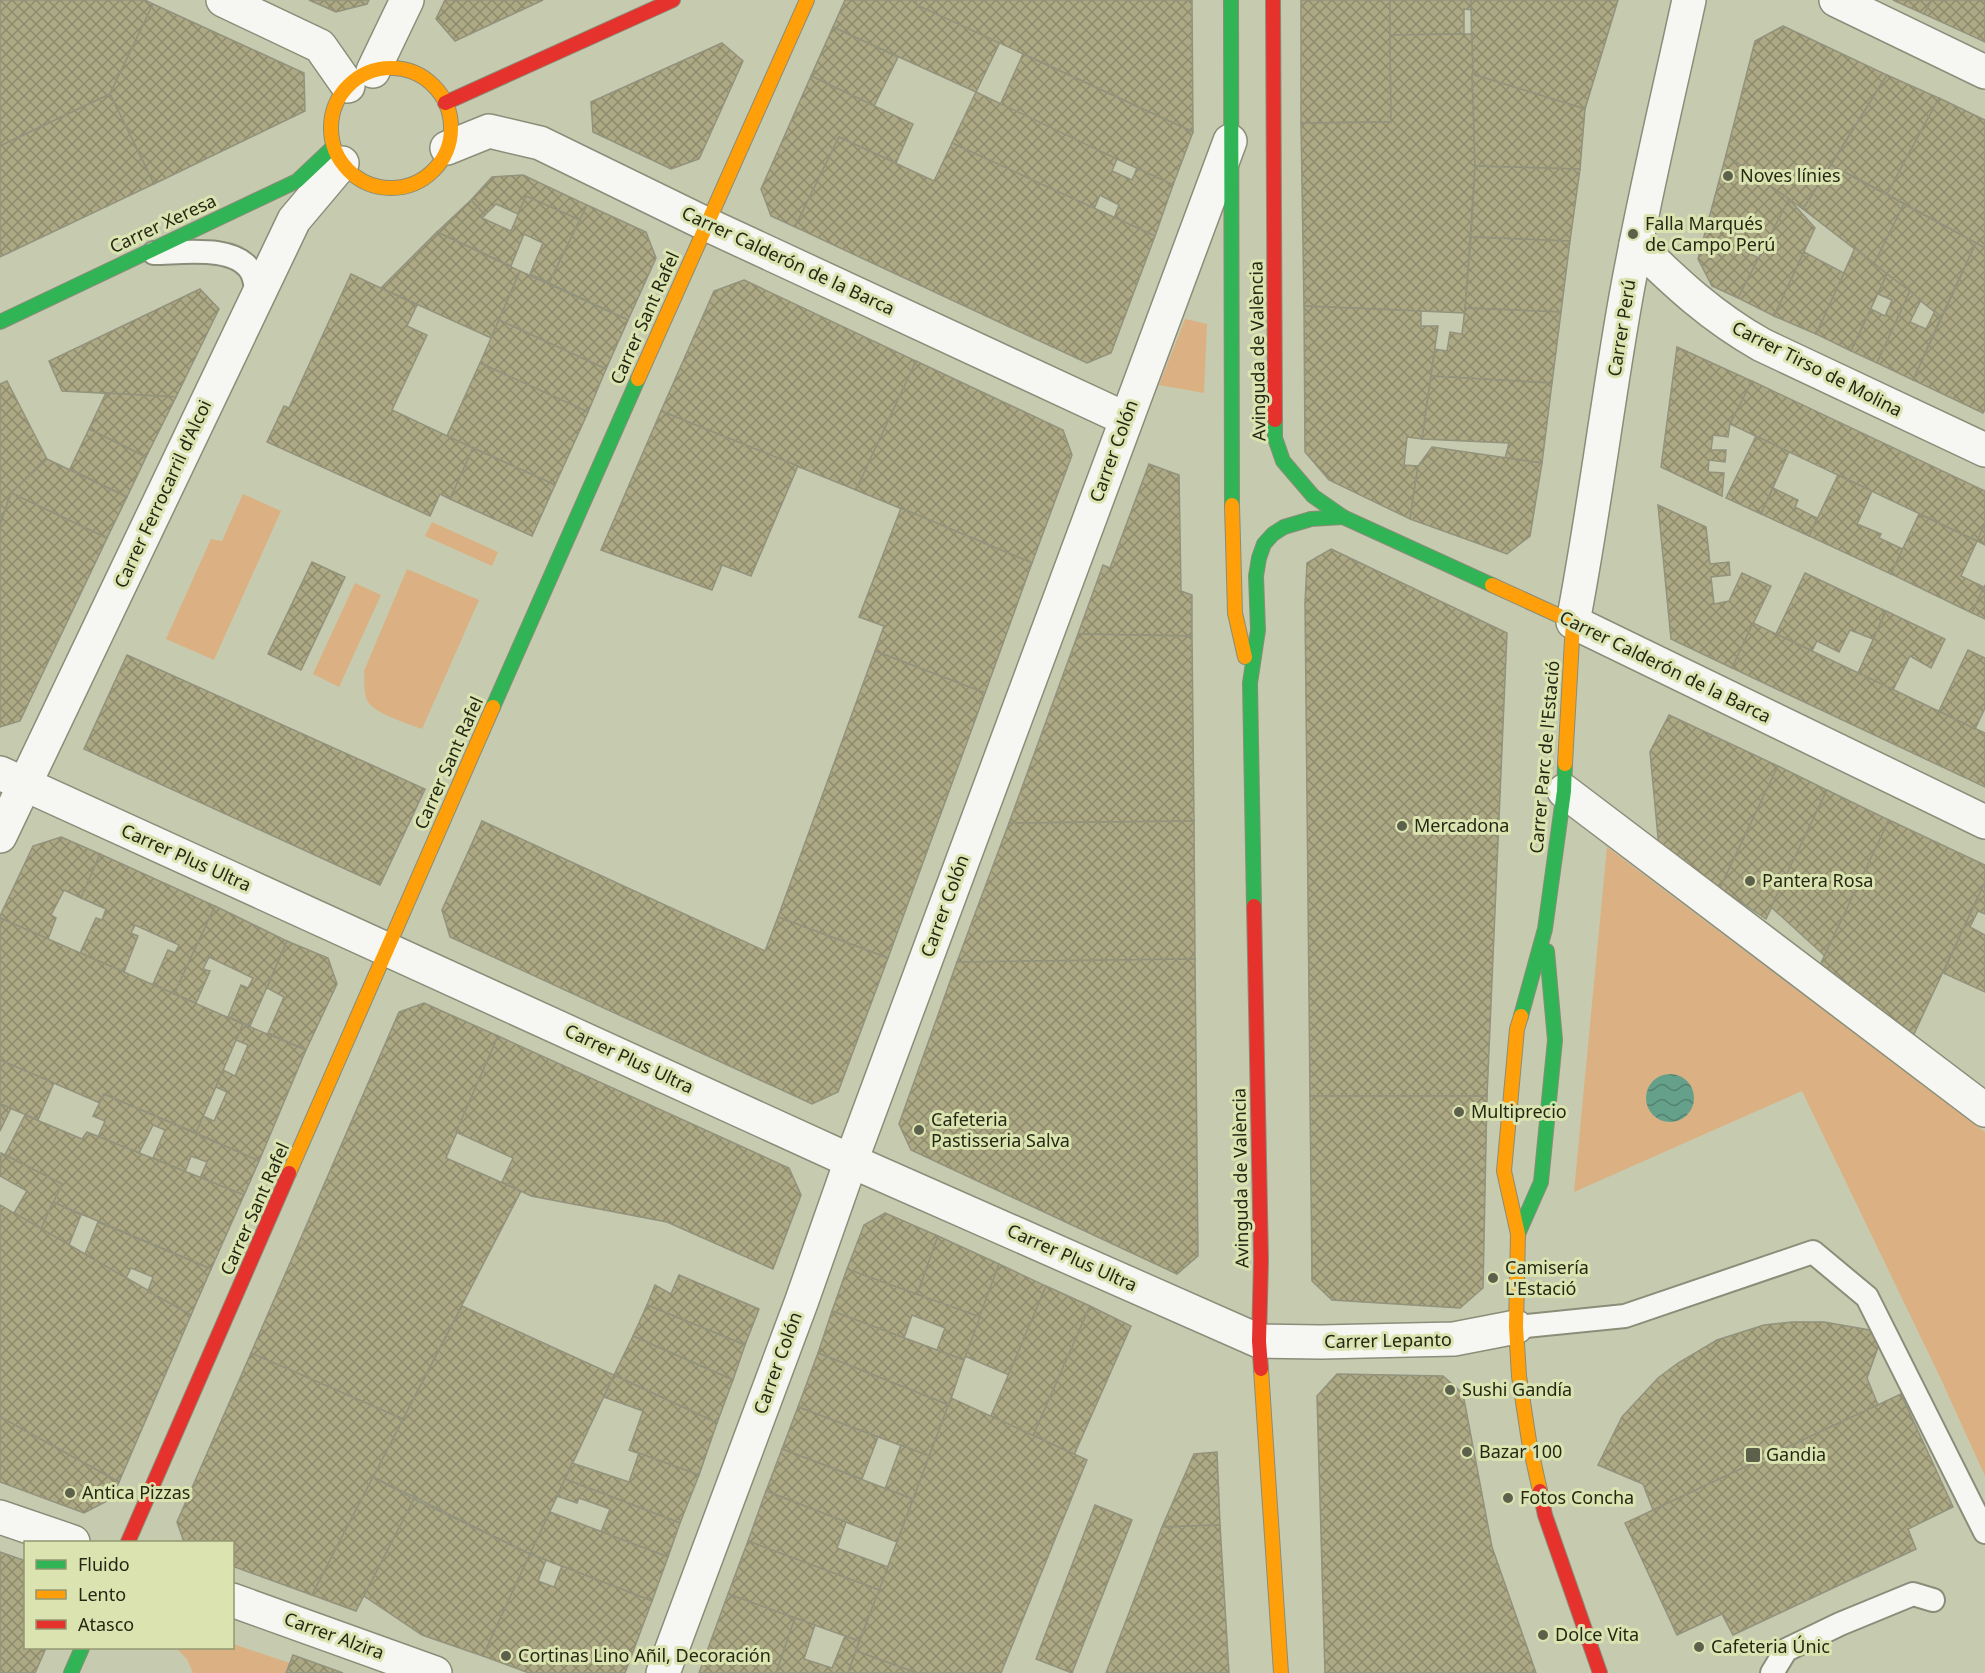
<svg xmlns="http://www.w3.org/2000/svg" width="1985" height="1673" font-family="'Noto Sans',sans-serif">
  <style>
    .green { fill: #dbb082 }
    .water { fill: url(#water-waves) }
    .building { fill: url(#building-cross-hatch); stroke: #92927d; stroke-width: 1.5 }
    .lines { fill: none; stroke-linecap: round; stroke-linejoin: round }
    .lane-casing { stroke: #8a8d78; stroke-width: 26 }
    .street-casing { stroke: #8a8d78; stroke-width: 36 }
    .fast-casing { stroke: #8a8d78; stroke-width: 16 }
    .slow-casing { stroke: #8a8d78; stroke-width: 16 }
    .jam-casing { stroke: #8a8d78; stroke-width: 16 }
    .lane { stroke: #f6f7f3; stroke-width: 22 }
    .street { stroke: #f6f7f3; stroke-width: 33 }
    .fast { stroke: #30b455; stroke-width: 14 }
    .slow { stroke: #ff9f0a; stroke-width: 14 }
    .jam { stroke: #e5322d; stroke-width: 14 }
    .poi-dot { fill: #5d604b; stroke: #dbe4b1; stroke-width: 2 }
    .labels { text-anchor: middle; stroke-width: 6; stroke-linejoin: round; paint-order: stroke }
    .poi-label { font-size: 18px; fill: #242714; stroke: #dbe4b1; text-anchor: start }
    .street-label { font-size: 18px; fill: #242714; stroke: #dbe4b1 }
  </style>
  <defs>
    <pattern id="water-waves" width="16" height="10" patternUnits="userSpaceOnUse" patternTransform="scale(1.5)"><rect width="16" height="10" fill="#65a08a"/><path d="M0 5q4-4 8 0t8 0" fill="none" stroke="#538270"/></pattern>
    <pattern id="building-cross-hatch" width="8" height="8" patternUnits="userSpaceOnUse" patternTransform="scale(1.5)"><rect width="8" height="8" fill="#ada985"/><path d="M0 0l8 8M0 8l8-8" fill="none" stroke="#8d8a6c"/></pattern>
  </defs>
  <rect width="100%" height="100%" fill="#c6cbb0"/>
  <g class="green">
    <path d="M1185,319L1207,324L1204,393L1159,385Z"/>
    <path d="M243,494L281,511L214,660L166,639L211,539L222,541Z"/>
    <path d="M432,522L498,552L492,566L425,536Z"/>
    <path d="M407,569L479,600L422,729C409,724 372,713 367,700C363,692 365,679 364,671Z"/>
    <path d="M355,583L381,595L339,687L313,674Z"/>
    <path d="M1607,847L1985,1132V1476L1940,1377L1802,1091L1574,1192Z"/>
    <path d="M233,1644L290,1663L286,1673H193L187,1659L176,1648H232Z"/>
  </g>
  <circle class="water" cx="1670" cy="1098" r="24"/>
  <g class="building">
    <path d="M0,0H145L153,4L110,94L0,146Z"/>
    <path d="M309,0H369L367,4L336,12Z"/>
    <path d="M445,0H543L455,41L436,19Z"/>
    <path d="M845,0H915L917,5L1000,42L976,92L833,27Z"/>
    <path d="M915,0H1192L1193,132L917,5Z"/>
    <path d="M1301,0H1390L1391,122L1301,123Z"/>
    <path d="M1390,0H1471L1472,10L1464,9V34L1390,35Z"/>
    <path d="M1471,0H1618L1585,109L1472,74Z"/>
    <path d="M1893,0H1932L1924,14Z"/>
    <path d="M1932,0H1985V42L1924,14Z"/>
    <path d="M153,4L304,73L305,111L154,184L110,94Z"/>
    <path d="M1783,26L1887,75L1803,209L1726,155L1755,41Z"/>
    <path d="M833,27L898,57L874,106L811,76Z"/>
    <path d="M1464,34H1472L1475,166L1465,313L1304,306L1301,123L1391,122L1390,35Z"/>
    <path d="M722,43L743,61L699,159L671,169L593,132L591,102Z"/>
    <path d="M1023,54L1193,132L1173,185L1000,105Z"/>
    <path d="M1472,74L1585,109L1580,169L1475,166Z"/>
    <path d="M1887,75L1939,98L1887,194L1831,165Z"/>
    <path d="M811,76L913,124L896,163L839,137L795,227L771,216L761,189Z"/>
    <path d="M976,92L1117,159L1112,171L1132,180L1137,168L1173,185L1155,236L1114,218L1119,205L1100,195L1094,209L952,143Z"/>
    <path d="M110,94L154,184L0,257V146Z"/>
    <path d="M1939,98L1985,120V248L1887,194Z"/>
    <path d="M839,137L934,181L952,143L1155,236L1111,353L1087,363L795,227Z"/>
    <path d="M1726,155L1789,199L1765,246L1755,242L1753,247L1747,245L1746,252L1759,258L1738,298L1712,286L1698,259Z"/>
    <path d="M1831,165L1904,204L1874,264L1803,209Z"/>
    <path d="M1475,166L1580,169L1570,241L1471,237Z"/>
    <path d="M523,175L587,205L580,220L526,196L518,214L496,204L485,215L471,200L492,177Z"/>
    <path d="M526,196L580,220L549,283L530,274L543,243L524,234L511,266L437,232L471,200L485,215L482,218L511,231Z"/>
    <path d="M1789,199L1815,228L1774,316L1738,298Z"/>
    <path d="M1904,204L1976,243L1941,317L1874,264Z"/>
    <path d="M587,205L646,232L656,258L628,320L549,283Z"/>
    <path d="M437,232L520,271L491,338L381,288Z"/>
    <path d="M1471,237L1570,241L1561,312L1465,308Z"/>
    <path d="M1976,243L1985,248V409L1983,413L1913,380Z"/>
    <path d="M1855,248L1887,274L1851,351L1816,334Z"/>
    <path d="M1804,252L1844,273L1816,334L1774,316Z"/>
    <path d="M520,271L628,320L606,369L499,320Z"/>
    <path d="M351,274L417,305L407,326L427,335L392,410L473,448L450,499L440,494L430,516L267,442L284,406L289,408Z"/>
    <path d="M1887,274L1910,291L1877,363L1851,351L1871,309L1885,316L1892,300L1878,294Z"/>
    <path d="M744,280L916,361L856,490L661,411L714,291Z"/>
    <path d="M200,289L219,309L176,397L62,391L49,361Z"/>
    <path d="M1910,291L1921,300L1910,322L1926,329L1935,311L1941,317L1913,380L1877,363Z"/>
    <path d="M1304,306L1421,311V326H1438L1422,439L1407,437L1404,465L1418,466L1410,519L1329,480L1305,452Z"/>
    <path d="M1465,308L1561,312L1552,383L1431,376L1435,349L1447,351L1450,332L1462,334Z"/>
    <path d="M499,320L606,369L588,412L480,363Z"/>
    <path d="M1677,347L1752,381L1730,424L1728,437L1713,435L1711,450H1726L1725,462L1709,460L1708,472L1724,473L1722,496L1661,467Z"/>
    <path d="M916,361L1063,430L1072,455L1032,563L856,490Z"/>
    <path d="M480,363L588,412L555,485L447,436Z"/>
    <path d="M1431,376L1552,383L1542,463L1505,458L1509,443L1422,439Z"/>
    <path d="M7,381L47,459L11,493L0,525V384Z"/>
    <path d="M1752,381L1985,491V524L1977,541L1730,424Z"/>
    <path d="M106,393L176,397L146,457L89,429Z"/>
    <path d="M661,411L798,466L751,576L722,565L712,590L601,550Z"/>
    <path d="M89,429L146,457L127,497L70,469Z"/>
    <path d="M1756,436L1789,452L1761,514L1726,498Z"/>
    <path d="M1432,447L1542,463L1530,536L1507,554L1410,519L1418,466Z"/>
    <path d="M473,448L555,485L532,536L450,499Z"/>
    <path d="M47,459L127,497L107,538L11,493Z"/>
    <path d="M1149,464L1179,475L1181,591L1192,595V636L1078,634L1103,565L1110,568Z"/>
    <path d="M1838,475L1872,491L1857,524L1881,534L1879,538L1903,549L1891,574L1809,536Z"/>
    <path d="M1773,488L1798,500L1795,507L1817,518L1809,536L1761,514Z"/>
    <path d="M11,493L107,538L20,721L0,727V525Z"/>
    <path d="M1658,505L1706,527L1710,564L1729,562L1730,575L1711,577L1714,604L1729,601L1742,573L1771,586L1732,668L1671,639Z"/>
    <path d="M901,508L1032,563L985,693L875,651L884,626L859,617Z"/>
    <path d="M1919,514L1977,541L1961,576L1984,587L1972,613L1891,574Z"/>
    <path d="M1985,524V545L1977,541Z"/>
    <path d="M1331,549L1507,633L1487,1096H1310L1305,603L1307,563Z"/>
    <path d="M312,562L345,577L301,670L268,654Z"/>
    <path d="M1805,573L1886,611L1873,639L1850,630L1839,652L1817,641L1812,651L1776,634Z"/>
    <path d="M1985,585V619L1972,613Z"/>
    <path d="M1886,611L1945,639L1931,668L1910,656L1893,690L1858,673Z"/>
    <path d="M1753,623L1985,733V787L1732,668Z"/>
    <path d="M1078,634L1192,636L1194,821L1009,823Z"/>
    <path d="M1968,650L1985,658V708L1975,729L1939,711Z"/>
    <path d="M875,651L985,693L888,958L778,917Z"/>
    <path d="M127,655L425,789L380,885L84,749Z"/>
    <path d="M1669,715L1778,766L1720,888L1659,848L1650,752Z"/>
    <path d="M1778,766L1827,790L1766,919L1720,888Z"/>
    <path d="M1827,790L1889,820L1825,956L1771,907Z"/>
    <path d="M1889,820L1985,865V882L1913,1036L1820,965Z"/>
    <path d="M482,821L765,951L778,917L888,958L838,1092L812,1104L450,937L442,910Z"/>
    <path d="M1194,821L1195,959L957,962L1009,823Z"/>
    <path d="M61,837L100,854L81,898L64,890L51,915L56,918L48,939L0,918V916L33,846Z"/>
    <path d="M100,854L215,906L174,994L153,984L168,950L175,953L179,945L135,925L131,933L138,936L124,972L80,953L96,918L102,920L106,909L81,898Z"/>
    <path d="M1985,882V914L1978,911L1970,927L1985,935V992L1943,973Z"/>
    <path d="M215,906L287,941L250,1026L228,1017L241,985L248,988L253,978L209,957L203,969L210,971L196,1003L174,994Z"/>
    <path d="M0,918L243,1024L196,1133L104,1094L100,1103L0,1060Z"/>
    <path d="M287,941L328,958L337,984L306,1050L268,1033L284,997L267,988Z"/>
    <path d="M1195,959L1198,1256L1177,1274L911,1150L899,1124L957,962Z"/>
    <path d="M424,1003L498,1036L446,1158L521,1191L403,1419L251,1353L399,1012Z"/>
    <path d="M243,1024L306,1050L259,1161L196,1133L203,1116L214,1121L227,1092L216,1087L223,1070L235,1076L248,1045L236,1040Z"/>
    <path d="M498,1036L789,1168L801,1195L773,1269L667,1222L531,1196L502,1182L513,1158L456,1132Z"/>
    <path d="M0,1060L54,1083L38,1120L0,1104Z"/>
    <path d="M104,1094L259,1161L244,1195L200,1178L207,1162L191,1156L185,1172L153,1158L165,1130L153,1125L139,1153L98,1137L105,1121L93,1116Z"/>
    <path d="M1310,1096H1487L1483,1288L1460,1308L1332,1300L1312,1281Z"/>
    <path d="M0,1104L11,1108L0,1131Z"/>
    <path d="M25,1115L82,1139L87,1132L244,1195L211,1269L53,1202L62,1184L5,1155Z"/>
    <path d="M1,1153L62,1184L41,1229L14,1213L27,1191L0,1176Z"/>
    <path d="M53,1202L81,1215L69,1245L41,1229Z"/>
    <path d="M0,1205L191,1315L119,1482L0,1417Z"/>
    <path d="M885,1213L938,1236L917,1295L847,1269L864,1225Z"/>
    <path d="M98,1222L211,1269L191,1315L148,1291L153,1277L131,1268L126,1278L85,1254Z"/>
    <path d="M938,1236L999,1264L980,1317L917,1295Z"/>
    <path d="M999,1264L1046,1286L1009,1375L965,1356Z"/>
    <path d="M847,1269L980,1317L964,1360L937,1350L945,1328L912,1315L904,1338L832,1311Z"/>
    <path d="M679,1275L759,1309L745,1345L647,1305L655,1285L671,1294Z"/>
    <path d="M1046,1286L1090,1306L1033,1436L991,1416Z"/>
    <path d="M647,1305L745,1345L733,1380L633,1336Z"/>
    <path d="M462,1306L614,1375L530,1554L373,1477Z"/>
    <path d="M1090,1306L1131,1326L1074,1455L1033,1436Z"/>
    <path d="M832,1311L964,1360L949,1405L818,1353Z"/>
    <path d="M1792,1322H1824L1870,1330L1882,1336L1867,1378L1878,1405L1653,1510L1643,1484L1598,1465L1622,1417L1658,1378L1678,1363L1717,1340L1764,1325Z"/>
    <path d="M633,1336L733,1380L717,1423L614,1375Z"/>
    <path d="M251,1353L403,1419L312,1595L232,1566V1542H184L177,1522Z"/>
    <path d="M818,1353L949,1405L929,1456L798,1407Z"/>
    <path d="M1337,1374L1443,1376L1463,1394L1492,1547L1536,1673H1325L1317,1396Z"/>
    <path d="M614,1375L717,1423L699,1475L629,1450L643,1411L604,1397Z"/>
    <path d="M1901,1394L1953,1507L1908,1529L1916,1549L1733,1635L1722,1614L1677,1635L1625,1523Z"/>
    <path d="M951,1398L1087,1460L1001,1673H917L856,1651Z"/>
    <path d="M798,1407L878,1437L862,1479L782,1449Z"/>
    <path d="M0,1417L119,1482L111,1499L84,1513L0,1482Z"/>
    <path d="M901,1445L929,1456L913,1499L885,1489Z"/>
    <path d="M782,1449L913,1499L897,1542L766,1491Z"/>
    <path d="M1217,1452L1220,1525L1162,1527L1194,1454Z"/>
    <path d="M639,1453L699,1475L680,1523L565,1479L572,1463L629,1482Z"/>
    <path d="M373,1477L414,1499L356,1611L312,1595Z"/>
    <path d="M565,1479L680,1523L668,1557L601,1532L610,1509L579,1498L577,1503L557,1496Z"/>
    <path d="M766,1491L846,1522L837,1548L888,1567L879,1590L748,1541Z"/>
    <path d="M414,1499L530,1554L483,1656L422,1635L364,1596Z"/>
    <path d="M1095,1505L1132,1520L1072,1673L1036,1659Z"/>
    <path d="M550,1512L668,1557L652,1601L530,1554Z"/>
    <path d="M1220,1525L1229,1673H1106L1162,1527Z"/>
    <path d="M748,1541L879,1590L859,1641L728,1594Z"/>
    <path d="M0,1552L26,1561V1648H46L35,1673H0Z"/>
    <path d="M530,1554L546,1560L538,1581L554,1587L562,1566L652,1601L625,1673H529L483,1656Z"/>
    <path d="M728,1594L795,1618L776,1673H699Z"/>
    <path d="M795,1618L815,1625L804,1659L832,1668L845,1636L859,1641L848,1673H776Z"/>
    <path d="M856,1651L917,1673H848Z"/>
    <path d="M293,1655L343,1673H286Z"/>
  </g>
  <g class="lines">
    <defs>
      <g id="lane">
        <path d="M154,253C182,253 237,244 252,273C255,280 256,289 258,296"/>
        <path d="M1516,1327L1625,1316L1813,1252L1867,1297L1985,1532"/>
        <path d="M1772,1673L1786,1650L1840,1624L1913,1594L1933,1600"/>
      </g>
      <g id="street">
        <path d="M223,0L320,46L348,86"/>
        <path d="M1689,0C1667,102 1642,204 1624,308C1606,412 1593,518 1573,622L1985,822"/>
        <path d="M1836,0L1985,72"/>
        <path d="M373,71L407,0"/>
        <path d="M447,148L489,131L540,143L706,224L1126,419"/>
        <path d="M1636,244C1676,283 1712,317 1762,345L1985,450"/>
        <path d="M0,773L851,1161L1259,1341L1321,1342L1454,1339L1516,1327"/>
        <path d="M1564,791L1985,1110"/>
        <path d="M0,836L294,220L342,163"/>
        <path d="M0,1517L73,1542"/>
        <path d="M232,1600L435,1673"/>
        <path d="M663,1673L801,1303L851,1161L1230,141"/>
      </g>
      <g id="fast">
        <path d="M1231,0L1232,505"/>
        <path d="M0,322L297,181L333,147"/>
        <path d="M1275,420V438L1283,461L1313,496L1343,517L1492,585"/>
        <path d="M493,707L638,379"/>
        <path d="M1254,906L1250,683L1258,630L1256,576L1259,558L1264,544L1273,534L1284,527L1311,519L1343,517"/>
        <path d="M1521,1016L1545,929L1564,791L1565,764"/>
        <path d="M1518,1234L1541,1182L1555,1040L1547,951"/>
        <path d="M71,1673L82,1648"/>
      </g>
      <g id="slow">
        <circle cx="391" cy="128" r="60"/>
        <path d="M638,379L807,0"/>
        <path d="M1232,505L1235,613L1245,657"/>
        <path d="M1492,585L1573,622L1565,764"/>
        <path d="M1521,1016L1517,1029L1504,1171L1518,1234L1516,1327L1519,1376L1529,1441L1540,1491"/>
        <path d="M289,1173L493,707"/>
        <path d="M1261,1369L1281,1673"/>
      </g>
      <g id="jam">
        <path d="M1273,0L1275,420"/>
        <path d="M445,103L673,0"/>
        <path d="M1254,906L1261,1260L1259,1341L1261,1369"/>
        <path d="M1540,1491L1545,1515L1600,1673"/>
        <path d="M128,1542L289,1173"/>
      </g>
    </defs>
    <use href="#lane" class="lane-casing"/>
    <use href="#street" class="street-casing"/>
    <use href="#fast" class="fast-casing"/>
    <use href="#slow" class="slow-casing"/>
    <use href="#jam" class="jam-casing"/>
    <use href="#lane" class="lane"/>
    <use href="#street" class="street"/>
    <use href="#fast" class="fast"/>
    <use href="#slow" class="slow"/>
    <use href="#jam" class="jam"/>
  </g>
  <g class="poi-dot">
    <circle cx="1728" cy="176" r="6"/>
    <circle cx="1633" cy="234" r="6"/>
    <circle cx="1402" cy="826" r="6"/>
    <circle cx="1750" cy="881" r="6"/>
    <circle cx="1459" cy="1112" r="6"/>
    <circle cx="919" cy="1130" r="6"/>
    <circle cx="1493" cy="1278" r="6"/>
    <circle cx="1450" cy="1390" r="6"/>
    <circle cx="1467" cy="1452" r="6"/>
    <rect x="1745" y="1447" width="16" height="16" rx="3"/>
    <circle cx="70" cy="1493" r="6"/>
    <circle cx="1508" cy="1498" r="6"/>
    <circle cx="1543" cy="1635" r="6"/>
    <circle cx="1699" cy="1647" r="6"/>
    <circle cx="506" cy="1656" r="6"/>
  </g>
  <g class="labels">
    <g class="poi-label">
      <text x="1740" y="182">Noves línies</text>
      <text x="1645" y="230">Falla Marqués<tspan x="1645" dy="21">de Campo Perú</tspan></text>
      <text x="1414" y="832">Mercadona</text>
      <text x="1762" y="887">Pantera Rosa</text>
      <text x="1471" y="1118">Multiprecio</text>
      <text x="931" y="1126">Cafeteria<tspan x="931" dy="21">Pastisseria Salva</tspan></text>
      <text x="1505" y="1274">Camisería<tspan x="1505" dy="21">L'Estació</tspan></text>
      <text x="1462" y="1396">Sushi Gandía</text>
      <text x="1479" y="1458">Bazar 100</text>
      <text x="1766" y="1461">Gandia</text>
      <text x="82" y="1499">Antica Pizzas</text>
      <text x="1520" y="1504">Fotos Concha</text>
      <text x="1555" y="1641">Dolce Vita</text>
      <text x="1711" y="1653">Cafeteria Únic</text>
      <text x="518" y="1662">Cortinas Lino Añil, Decoración</text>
    </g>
    <g class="street-label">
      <text transform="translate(163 224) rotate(-25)" y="6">Carrer Xeresa</text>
      <text transform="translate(788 261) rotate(25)" y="6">Carrer Calderón de la Barca</text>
      <text transform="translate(645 318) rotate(-66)" y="6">Carrer Sant Rafel</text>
      <text transform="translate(1622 328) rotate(-81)" y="6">Carrer Perú</text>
      <text transform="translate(1258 351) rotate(-91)" y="6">Avinguda de València</text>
      <text transform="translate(1817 369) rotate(27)" y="6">Carrer Tirso de Molina</text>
      <text transform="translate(1114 451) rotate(-70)" y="6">Carrer Colón</text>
      <text transform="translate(163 494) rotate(-65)" y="6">Carrer Ferrocarril d'Alcoi</text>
      <text transform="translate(1665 667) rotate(26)" y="6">Carrer Calderón de la Barca</text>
      <text transform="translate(1545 757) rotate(-85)" y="6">Carrer Parc de l'Estació</text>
      <text transform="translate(449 763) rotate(-66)" y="6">Carrer Sant Rafel</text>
      <text transform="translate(186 858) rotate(24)" y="6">Carrer Plus Ultra</text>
      <text transform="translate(945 906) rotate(-70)" y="6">Carrer Colón</text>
      <text transform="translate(629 1059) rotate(25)" y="6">Carrer Plus Ultra</text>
      <text transform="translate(1241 1178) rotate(-91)" y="6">Avinguda de València</text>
      <text transform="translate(255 1209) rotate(-66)" y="6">Carrer Sant Rafel</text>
      <text transform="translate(1072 1258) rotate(24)" y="6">Carrer Plus Ultra</text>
      <text transform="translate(1388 1341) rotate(-1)" y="6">Carrer Lepanto</text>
      <text transform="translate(778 1363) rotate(-70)" y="6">Carrer Colón</text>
      <text transform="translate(334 1636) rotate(20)" y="6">Carrer Alzira</text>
    </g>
  </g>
  <rect x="24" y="1541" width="210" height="108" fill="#dbe4b1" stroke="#929872" stroke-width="1.5"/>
  <rect x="36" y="1560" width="30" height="9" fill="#30b455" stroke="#929872" stroke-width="1.5"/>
  <text x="78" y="1571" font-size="18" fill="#242714">Fluido</text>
  <rect x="36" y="1590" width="30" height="9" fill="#ff9f0a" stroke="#929872" stroke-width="1.5"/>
  <text x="78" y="1601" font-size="18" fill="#242714">Lento</text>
  <rect x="36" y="1620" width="30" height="9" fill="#e5322d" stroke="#929872" stroke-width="1.5"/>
  <text x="78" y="1631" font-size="18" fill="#242714">Atasco</text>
</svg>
